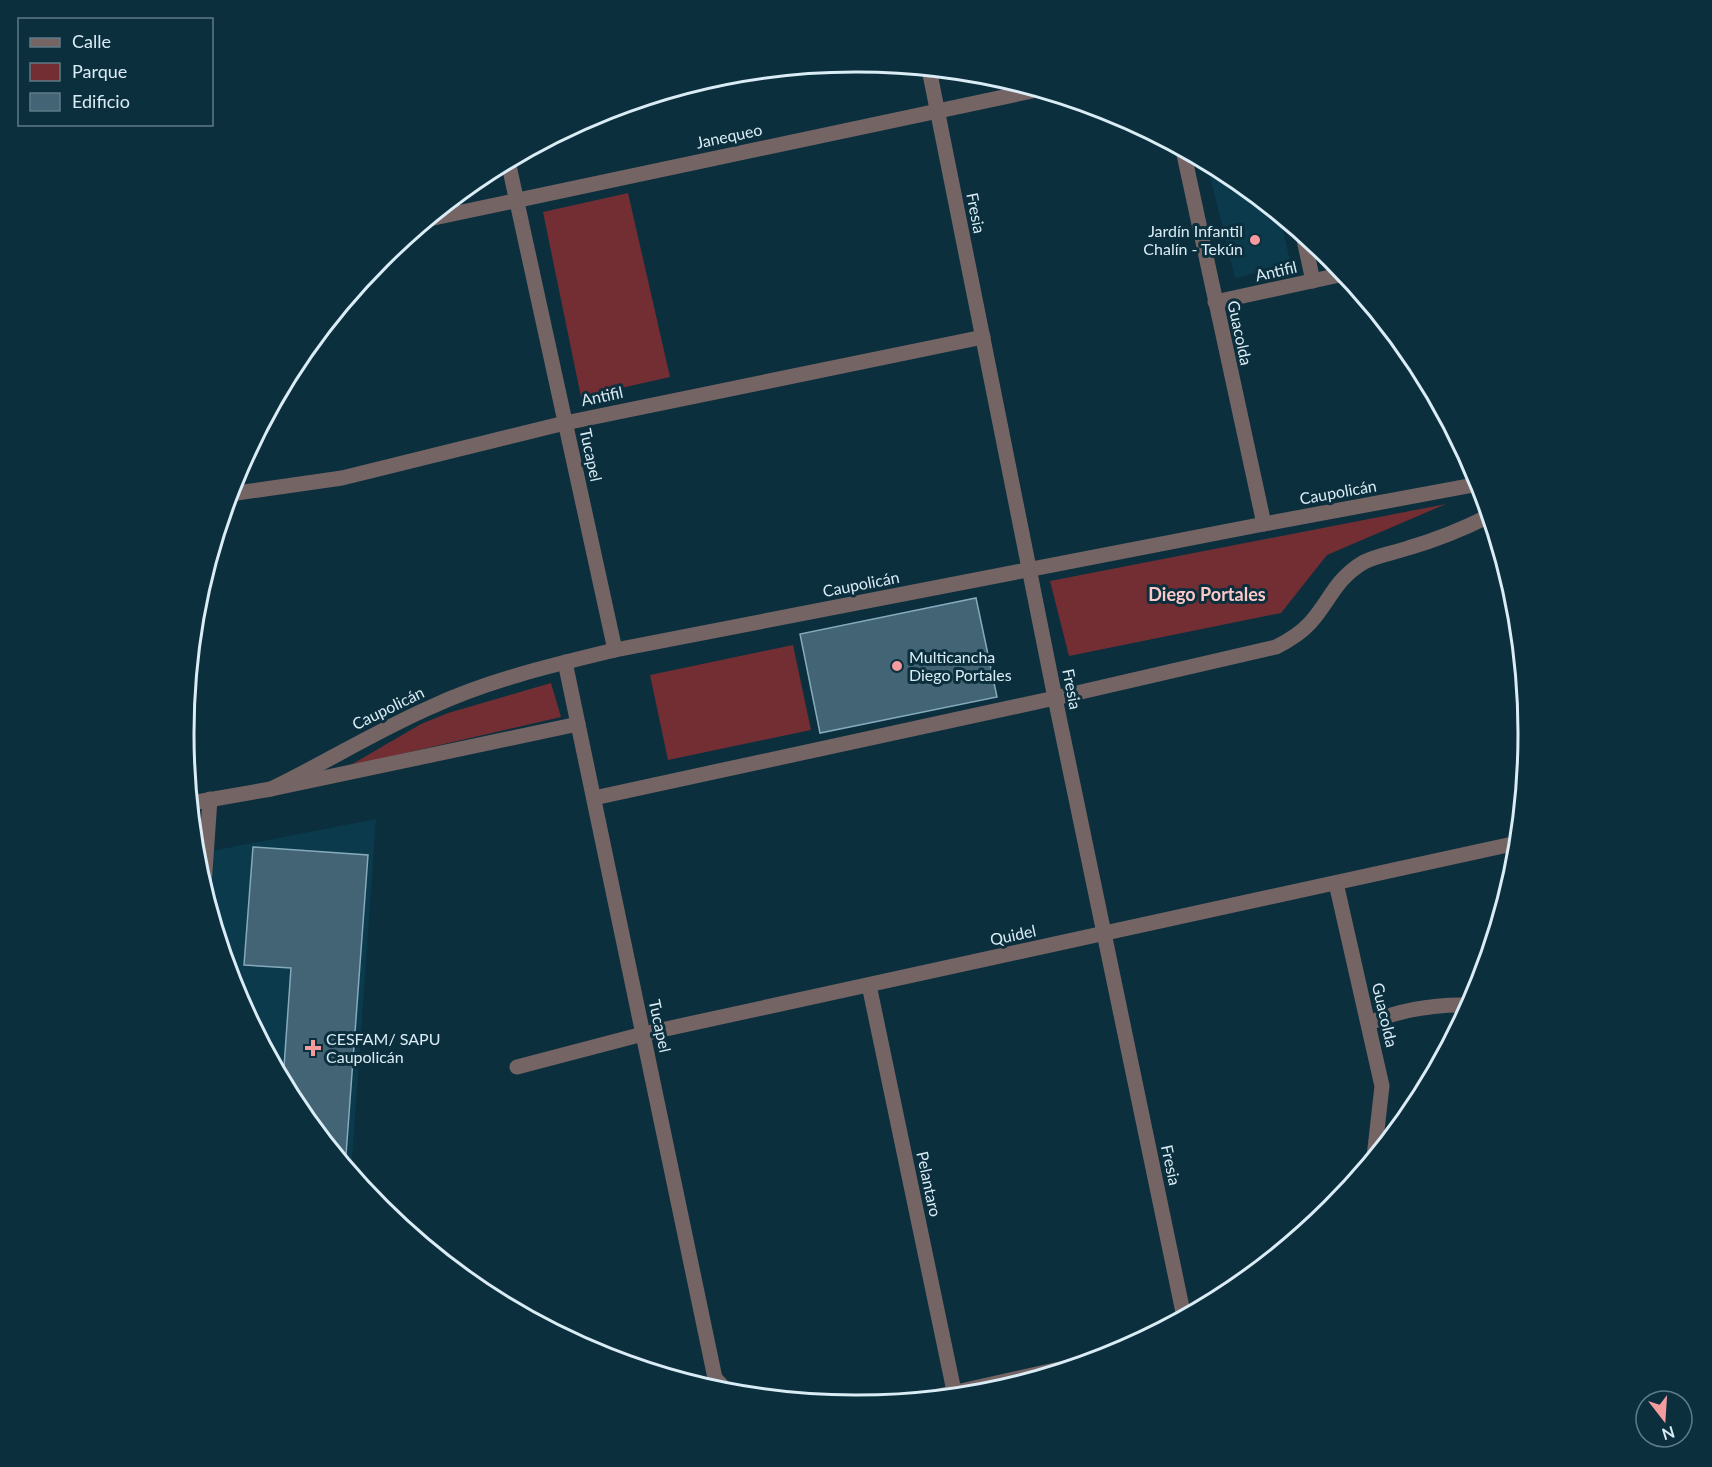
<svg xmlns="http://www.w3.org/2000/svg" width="1712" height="1467" font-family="Lato,sans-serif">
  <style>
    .built { fill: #0a3a4b }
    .green { fill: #722e33 }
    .building { fill: #426475; stroke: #85aabc; stroke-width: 1.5 }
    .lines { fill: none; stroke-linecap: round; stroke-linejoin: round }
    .lane { stroke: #756464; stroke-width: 15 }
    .street { stroke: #756464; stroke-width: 15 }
    .poi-dot { fill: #f59b9d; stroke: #0c2f3e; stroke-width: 2 }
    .labels { text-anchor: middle; stroke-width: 6; stroke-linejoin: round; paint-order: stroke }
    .street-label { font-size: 16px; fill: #daecf6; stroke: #0c2f3e }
    .poi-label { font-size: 16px; fill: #daecf6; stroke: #0c2f3e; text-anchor: start }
    .neighbourhood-label { font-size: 18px; font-weight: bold; fill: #fcc7c7; stroke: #0c2f3e }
    .rim { fill: none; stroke: #daecf6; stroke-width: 3 }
  </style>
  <rect width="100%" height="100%" fill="#0c2f3e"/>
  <g class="built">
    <path d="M1207,163L1230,175L1279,216L1291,264L1235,278Z"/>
    <path d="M376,819L351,1173L297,1107L235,990L197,864L196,854Z"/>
  </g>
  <g class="green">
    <path d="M628,193L670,377L581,397L543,212Z"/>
    <path d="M1446,504L1327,555L1281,613L1069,656L1050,581Z"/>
    <path d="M793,645L811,730L668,760L650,675Z"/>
    <path d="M551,683L561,717L349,766L421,724L448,713Z"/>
  </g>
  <g class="building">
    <path d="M976,598L997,697L820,733L800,634Z"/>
    <path d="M253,847L368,855L346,1155L336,1154L297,1107L283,1081L291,968L244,965Z"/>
  </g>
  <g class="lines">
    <path class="lane" d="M204,886L210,799"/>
    <g class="street">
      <path d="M929,69L1055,698L1184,1317"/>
      <path d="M1183,150L1264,524"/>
      <path d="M508,161L615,650"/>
      <path d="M429,219L1037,90"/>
      <path d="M1303,235L1313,281"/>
      <path d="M1215,302L1344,274"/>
      <path d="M230,494L342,478L565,423L983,337"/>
      <path d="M565,662L715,1378L729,1393"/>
      <path d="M271,789C325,763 376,731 431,707C489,680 553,665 615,650L1264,524L1479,484"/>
      <path d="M594,798L1055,698L1276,647C1288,641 1300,634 1310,623C1330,601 1335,579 1364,562C1378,555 1393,553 1408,548C1436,540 1463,529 1489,516"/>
      <path d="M191,803L271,789L578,724"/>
      <path d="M1336,883L1382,1086L1374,1157"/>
      <path d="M869,985L954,1391"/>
      <path d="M1369,1023C1402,1009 1433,1004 1469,1005"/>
      <path d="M517,1067L643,1034L1517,843"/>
      <path d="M925,1399L1082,1364"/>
    </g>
  </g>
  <g class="poi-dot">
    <circle cx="1255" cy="240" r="6"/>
    <circle cx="897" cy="666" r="6"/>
    <path d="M310 1039h6v6h6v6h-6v6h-6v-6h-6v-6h6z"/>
  </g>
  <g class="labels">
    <g class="street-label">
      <text transform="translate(729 136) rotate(-12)" y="6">Janequeo</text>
      <text transform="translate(976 213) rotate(79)" y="6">Fresia</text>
      <text transform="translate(1276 271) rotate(-13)" y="6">Antifil</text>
      <text transform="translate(1240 333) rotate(78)" y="6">Guacolda</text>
      <text transform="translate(602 396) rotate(-12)" y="6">Antifil</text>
      <text transform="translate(591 455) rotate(78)" y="6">Tucapel</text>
      <text transform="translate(1338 492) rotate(-10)" y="6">Caupolicán</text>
      <text transform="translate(861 584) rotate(-11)" y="6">Caupolicán</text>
      <text transform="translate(1072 689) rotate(79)" y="6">Fresia</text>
      <text transform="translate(388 708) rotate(-26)" y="6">Caupolicán</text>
      <text transform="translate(1013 935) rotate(-12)" y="6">Quidel</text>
      <text transform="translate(1385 1015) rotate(77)" y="6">Guacolda</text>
      <text transform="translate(660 1026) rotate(78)" y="6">Tucapel</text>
      <text transform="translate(1171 1165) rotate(78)" y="6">Fresia</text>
      <text transform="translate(929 1184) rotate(78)" y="6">Pelantaro</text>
    </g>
    <g class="poi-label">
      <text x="1243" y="237" text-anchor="end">Jardín Infantil<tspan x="1243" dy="18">Chalín - Tekún</tspan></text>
      <text x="909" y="663">Multicancha<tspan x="909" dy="18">Diego Portales</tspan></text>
      <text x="326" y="1045">CESFAM/ SAPU<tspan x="326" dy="18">Caupolicán</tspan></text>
    </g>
    <g class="neighbourhood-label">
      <text x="1207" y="601">Diego Portales</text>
    </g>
  </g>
  <path d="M0 0H1712V1467H0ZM855 72H857A661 661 0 0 1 1518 733V734A661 661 0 0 1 857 1395H855A661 661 0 0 1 194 734V733A661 661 0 0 1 855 72Z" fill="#0c2f3e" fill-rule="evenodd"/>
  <path class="rim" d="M855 72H857A661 661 0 0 1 1518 733V734A661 661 0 0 1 857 1395H855A661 661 0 0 1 194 734V733A661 661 0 0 1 855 72Z"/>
  <rect x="18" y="18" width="195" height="108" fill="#0c2f3e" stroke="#5e7b88" stroke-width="1.5"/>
  <rect x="30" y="38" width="30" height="9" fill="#756464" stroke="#5e7b88" stroke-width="1.5"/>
  <text x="72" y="48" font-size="18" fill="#daecf6">Calle</text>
  <rect x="30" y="63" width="30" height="18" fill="#722e33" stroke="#5e7b88" stroke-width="1.5"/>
  <text x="72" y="78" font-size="18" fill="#daecf6">Parque</text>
  <rect x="30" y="93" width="30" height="18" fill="#426475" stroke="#5e7b88" stroke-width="1.5"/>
  <text x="72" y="108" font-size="18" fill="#daecf6">Edificio</text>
  <g transform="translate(1664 1419) rotate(163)"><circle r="28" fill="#0c2f3e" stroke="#5e7b88" stroke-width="1.5"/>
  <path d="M0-4.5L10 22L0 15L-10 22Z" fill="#f59b9d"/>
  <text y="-9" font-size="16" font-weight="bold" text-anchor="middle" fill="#daecf6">N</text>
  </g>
</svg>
